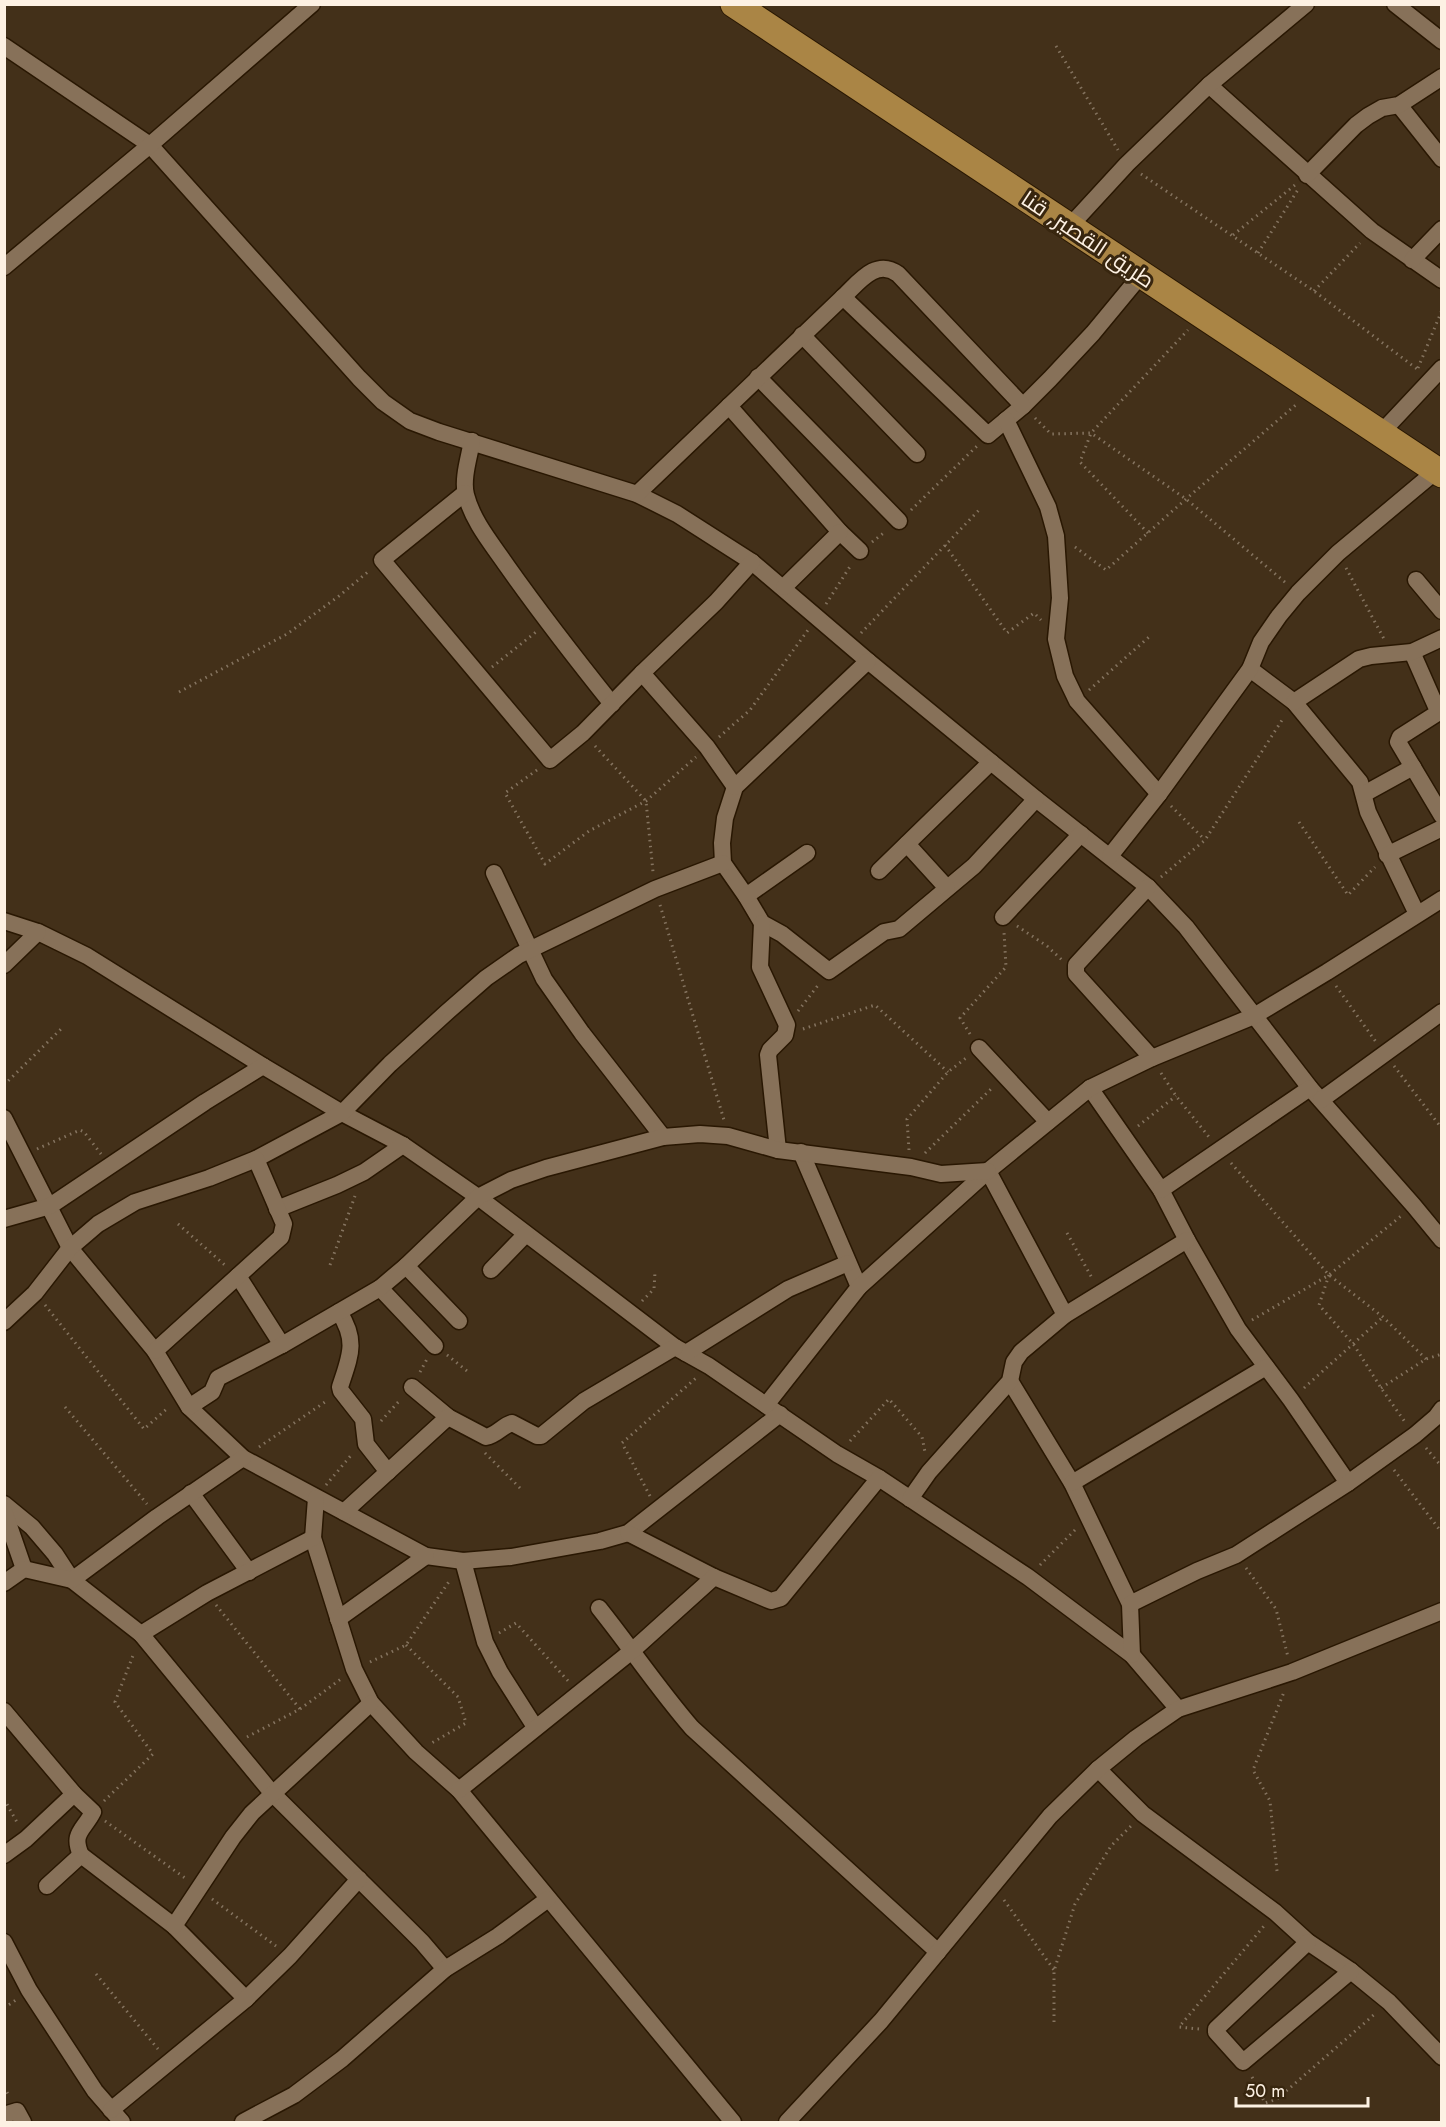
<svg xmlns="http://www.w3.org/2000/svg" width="1446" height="2127" font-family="Jost,Cairo,sans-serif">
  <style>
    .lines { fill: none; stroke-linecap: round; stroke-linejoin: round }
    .minor-casing { stroke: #291702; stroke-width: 19 }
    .trunk-casing { stroke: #291702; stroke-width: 29 }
    .path { stroke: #857460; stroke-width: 3; stroke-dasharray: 1.5 4.5; stroke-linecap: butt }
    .minor { stroke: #877159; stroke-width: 16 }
    .trunk { stroke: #aa8545; stroke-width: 27 }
    .labels { text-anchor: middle; stroke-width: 6; stroke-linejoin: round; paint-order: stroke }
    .street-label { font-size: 22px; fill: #fdf1e3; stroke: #38260f }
  </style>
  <rect width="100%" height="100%" fill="#433019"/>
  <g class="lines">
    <defs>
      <g id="minor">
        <path d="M1395,4L1442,41"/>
        <path d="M4,46L150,145L359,378L383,402L410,421L439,432L637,494L677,514L752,562L868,661L1036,799L1148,887L1186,927L1310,1088L1414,1206L1442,1240"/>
        <path d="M1209,85L1372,231L1442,280"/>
        <path d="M1399,105L1442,159"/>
        <path d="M1307,175L1356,125L1368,116L1382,108L1399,105L1442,77"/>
        <path d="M1069,227L1127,164L1209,85L1306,4"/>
        <path d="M1412,260L1442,229"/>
        <path d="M4,267L150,145L312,4"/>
        <path d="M843,297L988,435L1023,406L1050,379L1093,333L1141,275"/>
        <path d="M802,335L917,454"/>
        <path d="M758,377L899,521"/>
        <path d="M729,406L840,532L860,551"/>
        <path d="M1006,420L1048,507L1056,536L1060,598L1056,639L1065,676L1077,701L1159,794"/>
        <path d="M1380,434L1442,368"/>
        <path d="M472,441C469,458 462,479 466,495C473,522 492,544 507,566C541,614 576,659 612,704"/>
        <path d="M465,493L382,560L550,760L583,733L642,673L716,602L752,562"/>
        <path d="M637,494L843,297C859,282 876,258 898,274L1023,406"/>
        <path d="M1416,580L1442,611"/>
        <path d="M784,587L840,532"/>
        <path d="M1412,652L1438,711L1436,714L1400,737L1398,742L1442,816"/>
        <path d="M868,661L735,787L725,818L722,843L723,863L746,896L762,923L782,934L829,971L884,932L899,929L974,866L1036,799"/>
        <path d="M1250,669L1294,702L1360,782L1368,812L1417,914"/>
        <path d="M642,673L707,747L735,787"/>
        <path d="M1294,702L1359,659L1371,656L1412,652L1442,638"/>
        <path d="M1364,794L1413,767"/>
        <path d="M907,844L947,888"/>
        <path d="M1387,855L1442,828"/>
        <path d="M1110,856L1159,794L1250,669L1261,642L1279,616L1298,593L1338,553L1436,471"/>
        <path d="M879,871L991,762"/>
        <path d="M494,873L544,979L582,1033L663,1137"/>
        <path d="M1148,887L1076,965V974L1152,1058"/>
        <path d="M746,896L807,853"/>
        <path d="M1003,917L1081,834"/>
        <path d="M4,921L38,932L87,956L263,1066L342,1113L403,1145L478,1197L675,1347L709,1366L837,1454L879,1478L1028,1577L1132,1655L1178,1709"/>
        <path d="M762,923L760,967L787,1025L785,1035L770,1050L768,1055L778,1150"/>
        <path d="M4,965L38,932"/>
        <path d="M979,1048L1048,1122"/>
        <path d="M1090,1088L1161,1190L1187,1240L1238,1329L1291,1400L1348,1483"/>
        <path d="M1321,1100L1442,1012"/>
        <path d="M4,1118L70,1248L155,1351L189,1407L243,1458L426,1556L463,1561L511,1557L600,1541L628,1533L780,1414"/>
        <path d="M801,1152L859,1287"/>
        <path d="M988,1171L1065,1315"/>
        <path d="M1161,1190L1310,1088"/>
        <path d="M277,1209L337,1185L364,1172L403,1145"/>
        <path d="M4,1219L50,1206L205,1102L263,1066"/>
        <path d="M406,1266L459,1321"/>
        <path d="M491,1270L526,1234"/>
        <path d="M238,1276L282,1345"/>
        <path d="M380,1288L435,1346"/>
        <path d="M339,1312C358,1341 350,1356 340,1387L341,1391L363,1419L366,1444L388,1472"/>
        <path d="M4,1322L35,1293L70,1248L98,1224L135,1202L209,1178L256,1159L342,1113L390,1064L446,1013L486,978L519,955L655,889L723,863"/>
        <path d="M155,1351L281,1237L284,1224L256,1159"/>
        <path d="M686,1353L788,1289L848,1263"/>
        <path d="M1010,1381L1072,1483L1130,1604L1132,1655"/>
        <path d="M412,1387L448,1417L486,1437C497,1435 502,1426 512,1423L537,1436H541L584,1401L675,1347"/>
        <path d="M766,1405L859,1287L988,1171L1090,1088L1152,1058L1254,1016L1327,972L1442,899"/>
        <path d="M189,1407L212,1392L218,1378L282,1345L380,1288L406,1266L478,1197L511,1180L546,1168L663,1137L700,1134L728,1136L778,1150L911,1167L941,1174L988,1171"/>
        <path d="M1072,1483L1266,1367"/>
        <path d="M191,1493L249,1572"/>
        <path d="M316,1498L313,1538L354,1669L371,1703L416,1752L459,1790L733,2122"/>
        <path d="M910,1499L929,1472L1010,1381L1014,1362L1021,1352L1065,1315L1187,1240"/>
        <path d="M4,1504L32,1527L55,1554L72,1580L141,1634L272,1793L422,1942L445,1969"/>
        <path d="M4,1511L24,1569"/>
        <path d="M344,1512L448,1417"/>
        <path d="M628,1533L714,1577L771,1601L781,1598L879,1478"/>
        <path d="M463,1561L485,1642L500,1672L535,1727"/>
        <path d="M4,1583L24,1569L72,1580L157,1517L243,1458"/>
        <path d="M1130,1604L1197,1571L1236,1555L1348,1483L1415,1435L1436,1417L1442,1409"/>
        <path d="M599,1608C631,1648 659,1690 692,1728L938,1952"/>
        <path d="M338,1619L426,1556"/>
        <path d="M141,1634L207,1593L313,1538"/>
        <path d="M4,1711L74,1794L93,1812C84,1830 71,1833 81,1855L174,1926L246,1999"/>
        <path d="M1098,1769L1143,1814L1275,1912L1308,1942L1351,1971L1389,2002L1442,2057"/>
        <path d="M459,1790L633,1650L714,1577"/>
        <path d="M4,1855L26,1839L74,1794"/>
        <path d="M47,1886L81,1855"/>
        <path d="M174,1926L233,1837L252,1813L371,1703"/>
        <path d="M4,1942L29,1990L95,2091L122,2122"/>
        <path d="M1308,1942L1216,2029V2032L1243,2062L1351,1971"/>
        <path d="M111,2110L246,1999L290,1956L359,1879"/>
        <path d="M4,2115L17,2111L23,2122"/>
        <path d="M243,2122L294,2095L342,2059L445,1969L498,1936L548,1899"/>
        <path d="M787,2122L881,2021L1050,1816L1098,1769L1136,1738L1178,1709L1292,1672L1442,1611"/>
      </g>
      <path id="trunk" d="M734,4L1442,474"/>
    </defs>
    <use href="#minor" class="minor-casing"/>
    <use href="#trunk" class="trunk-casing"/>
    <g class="path">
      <path d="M1056,46L1118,150"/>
      <path d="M1141,174L1314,291L1417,369"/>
      <path d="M1233,235L1295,185"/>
      <path d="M1258,253L1299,188"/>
      <path d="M1314,291L1360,243"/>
      <path d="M1418,368L1442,310"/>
      <path d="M1035,418L1051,434L1091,433L1186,499L1286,583"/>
      <path d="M911,510L977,446"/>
      <path d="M1148,533L1080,462L1091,433L1188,330"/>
      <path d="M872,542L885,532"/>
      <path d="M945,545L1007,633L1034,613L1041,620"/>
      <path d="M1075,547L1106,570L1186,499L1298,403"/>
      <path d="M1346,568L1384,639"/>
      <path d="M826,604L851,565"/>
      <path d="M861,633L980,509"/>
      <path d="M492,667L536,632"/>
      <path d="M1089,690L1150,636"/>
      <path d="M179,692L287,634L339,596L369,571"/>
      <path d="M719,737L750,710L808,630"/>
      <path d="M595,746L646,801L653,872"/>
      <path d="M537,770L505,793L545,864L589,831L646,801L696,757"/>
      <path d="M1171,806L1204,839"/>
      <path d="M1299,822L1348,895L1375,867"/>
      <path d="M1161,877L1205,840L1284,717"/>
      <path d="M660,905L724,1120"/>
      <path d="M1017,926L1047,946L1062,960"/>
      <path d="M1336,986L1376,1042"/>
      <path d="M798,1011L819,984"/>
      <path d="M803,1029L875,1005L948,1072"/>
      <path d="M970,1034L960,1018L1006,967L1004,932"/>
      <path d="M1394,1066L1440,1126"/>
      <path d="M1161,1073L1176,1096L1209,1137"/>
      <path d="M4,1085L61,1029"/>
      <path d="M1138,1126L1176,1096"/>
      <path d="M37,1149L80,1130L84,1132L101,1154"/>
      <path d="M909,1150L907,1119L948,1072L966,1058"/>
      <path d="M925,1153L993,1087"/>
      <path d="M1231,1163L1329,1275L1383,1317L1426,1359"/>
      <path d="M178,1224L226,1266"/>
      <path d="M1067,1233L1092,1278"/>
      <path d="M330,1265L355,1196"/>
      <path d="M1329,1275L1319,1305L1354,1345L1381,1388L1405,1422"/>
      <path d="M642,1301L654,1289L655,1272"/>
      <path d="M45,1305L144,1429L169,1407"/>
      <path d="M1252,1320L1329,1275L1401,1216"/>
      <path d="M447,1355L467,1371"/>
      <path d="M420,1372L427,1359"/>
      <path d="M1304,1388L1383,1317"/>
      <path d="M1381,1388L1426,1359L1442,1354"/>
      <path d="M65,1407L147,1504"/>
      <path d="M381,1421L401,1399"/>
      <path d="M850,1441L889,1399L922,1437L925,1452"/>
      <path d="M259,1447L328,1400"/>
      <path d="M1426,1448L1442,1467"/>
      <path d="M485,1453L522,1490"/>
      <path d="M1394,1470L1439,1529L1442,1528"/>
      <path d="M326,1485L353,1453"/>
      <path d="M650,1496L622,1443L696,1378"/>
      <path d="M1040,1565L1076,1529"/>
      <path d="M1246,1568L1276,1609L1288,1657"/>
      <path d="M216,1605L300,1709"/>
      <path d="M499,1633L516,1623L569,1682"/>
      <path d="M406,1645L458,1697L466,1723L430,1744"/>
      <path d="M370,1662L406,1645L450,1580"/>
      <path d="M247,1737L300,1709L341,1679"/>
      <path d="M4,1799L18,1824"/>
      <path d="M104,1801L153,1754L115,1702L134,1653"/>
      <path d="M105,1821L185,1878"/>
      <path d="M1277,1871L1270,1801L1253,1770L1284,1692"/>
      <path d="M212,1899L276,1946"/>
      <path d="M1004,1900L1054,1970"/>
      <path d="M96,1974L158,2049"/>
      <path d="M4,2008L16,2000"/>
      <path d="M1054,2022V1971L1075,1904L1111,1846L1131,1826"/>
      <path d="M1199,2029L1179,2027L1264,1926"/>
      <path d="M1252,2077L1265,2103L1277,2099L1376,2013"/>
      <path d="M4,2087L9,2096"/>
    </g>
    <use href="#minor" class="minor"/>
    <use href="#trunk" class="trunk"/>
  </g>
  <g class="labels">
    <g class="street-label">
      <text transform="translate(1088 239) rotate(34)" y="8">طريق القصير, قنا</text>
    </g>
  </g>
  <rect width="1446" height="2127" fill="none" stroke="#fdf1e3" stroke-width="12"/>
  <path d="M1236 2097v9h132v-9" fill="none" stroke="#fdf1e3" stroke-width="3"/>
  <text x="1245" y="2097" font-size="18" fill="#fdf1e3" stroke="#38260f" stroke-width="4.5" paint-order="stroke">50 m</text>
</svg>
